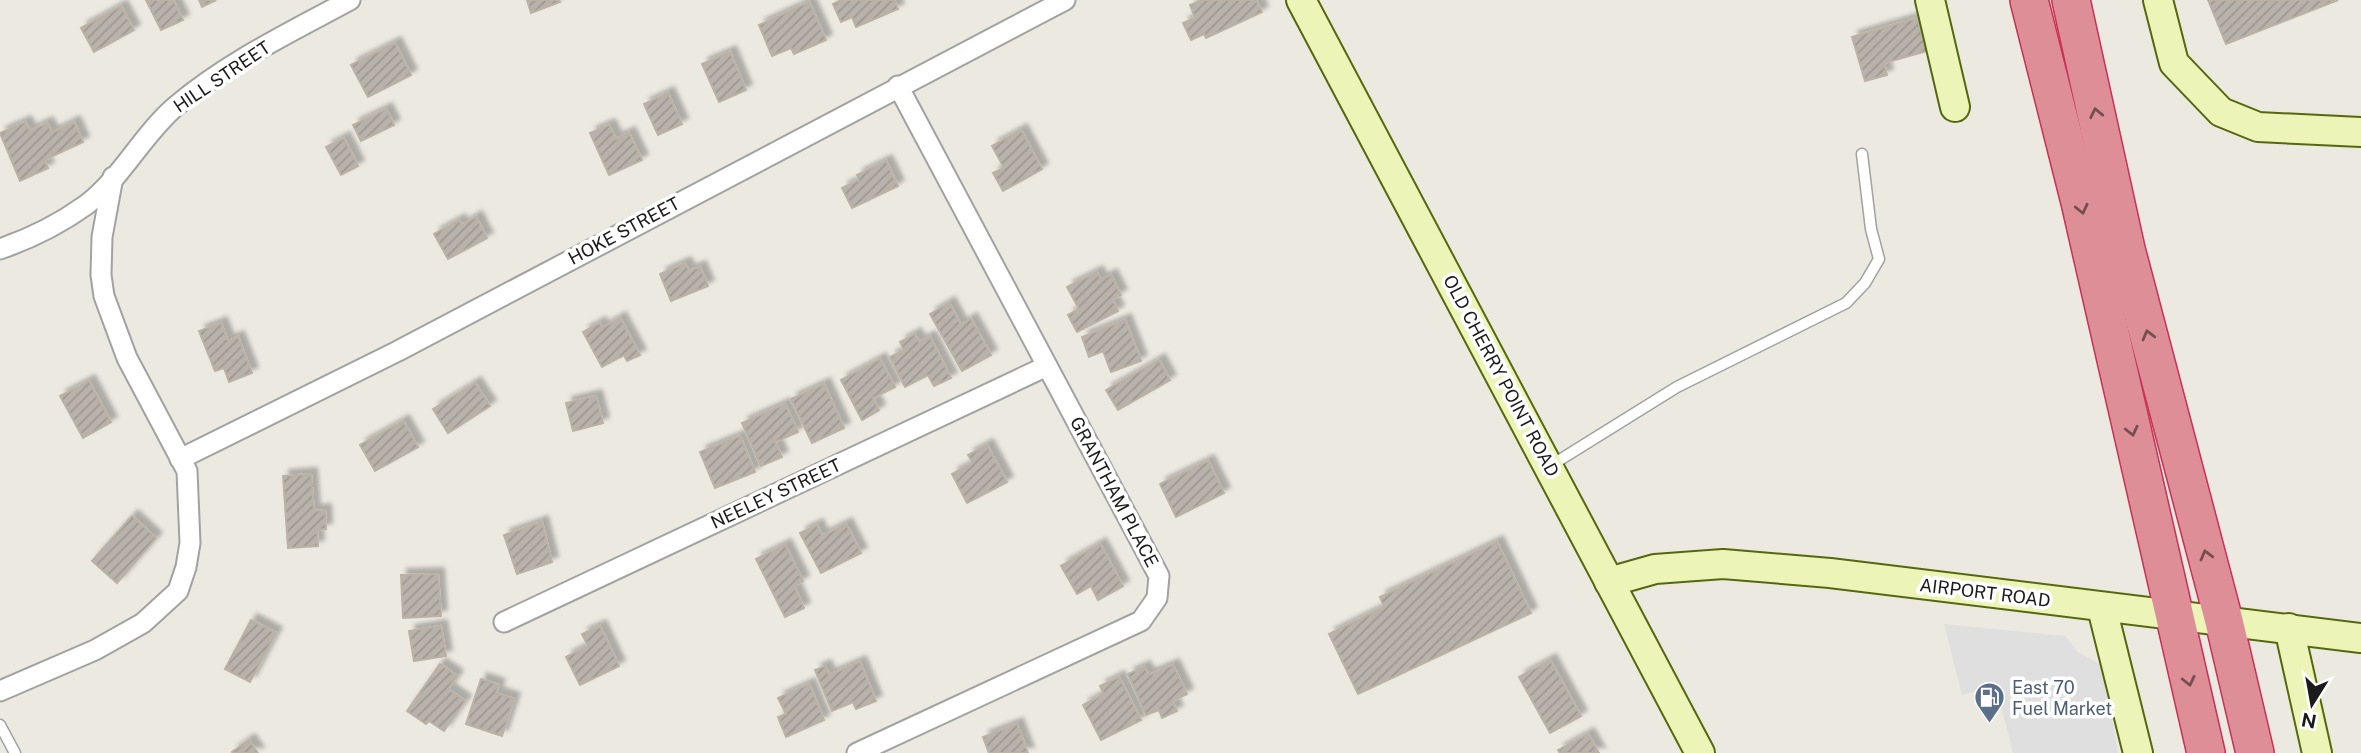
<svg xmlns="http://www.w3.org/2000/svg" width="2361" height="753" font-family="'Public Sans',sans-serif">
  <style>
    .parking { fill: #dfdfdf }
    .building { fill: url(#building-hatch); stroke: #bcb1a5; stroke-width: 2; filter: url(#shadow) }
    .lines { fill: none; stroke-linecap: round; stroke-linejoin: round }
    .lane-casing { stroke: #a2a2a2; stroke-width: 13 }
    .street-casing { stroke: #a2a2a2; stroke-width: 23 }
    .secondary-casing { stroke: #56680d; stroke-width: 32 }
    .highway-casing { stroke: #c83158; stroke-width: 40 }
    .lane { stroke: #fff; stroke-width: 10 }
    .street { stroke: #fff; stroke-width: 19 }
    .secondary { stroke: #ecf4b8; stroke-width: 28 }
    .highway { stroke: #de8e96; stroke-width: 37 }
    .oneway { stroke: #734f52 }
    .labels { text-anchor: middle; stroke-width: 7; stroke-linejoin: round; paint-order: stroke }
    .street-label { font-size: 18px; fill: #1b1b1b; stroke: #fff }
    .service-label { font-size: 18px; fill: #4e5e75; stroke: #fff; text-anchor: start }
  </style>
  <defs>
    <pattern id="building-hatch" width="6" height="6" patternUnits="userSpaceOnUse" patternTransform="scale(1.75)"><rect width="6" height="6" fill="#b8b2ab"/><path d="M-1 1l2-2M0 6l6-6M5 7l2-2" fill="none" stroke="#9e9893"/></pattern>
    <filter id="shadow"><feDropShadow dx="6" dy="-6" stdDeviation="2" flood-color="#0004"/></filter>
  </defs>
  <rect width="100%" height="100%" fill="#ece9e1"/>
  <path class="parking" d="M1944,624L2065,636L2078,652L2103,666L2118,753H2013L1996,686L1962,695Z"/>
  <g class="building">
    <path d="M146,0H173L183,20L161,30Z"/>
    <path d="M199,0H216L202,7Z"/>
    <path d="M527,0H559L560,2L531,13Z"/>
    <path d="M841,0H894L898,9L856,27L852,17L841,22L833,4Z"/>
    <path d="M1202,0H1256L1262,12L1206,38L1204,34L1191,40L1183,23L1195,18L1190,5Z"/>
    <path d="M2208,0H2338L2226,44Z"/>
    <path d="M809,2L826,40L794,54L791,48L772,56L759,25Z"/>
    <path d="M121,6L134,30L94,52L81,28Z"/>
    <path d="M1917,18L1927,51L1884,63L1887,75L1865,81L1852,37Z"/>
    <path d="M395,43L411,75L368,97L351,65Z"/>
    <path d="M730,52L746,90L719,102L702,64Z"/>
    <path d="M668,93L682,124L658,135L644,104Z"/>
    <path d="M386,109L394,125L361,141L353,125Z"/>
    <path d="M25,122L30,131L47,123L52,133L74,122L83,142L44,160L48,168L20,181L0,133Z"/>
    <path d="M609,125L616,139L629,133L642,160L609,175L590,133Z"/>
    <path d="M1021,130L1042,169L1003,191L993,173L1004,168L992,146Z"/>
    <path d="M344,138L358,166L341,175L326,147Z"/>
    <path d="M886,161L898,186L852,208L842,188L859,180L857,175Z"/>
    <path d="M476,217L487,238L448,259L434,234L459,220L462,225Z"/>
    <path d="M685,263L689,271L700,267L708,286L671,301L660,274Z"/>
    <path d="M1097,272L1101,280L1111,275L1121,295L1112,299L1118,311L1077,332L1068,315L1079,309L1067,287Z"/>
    <path d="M949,303L961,325L971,319L991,355L962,371L930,314Z"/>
    <path d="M620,318L640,355L627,361L624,355L602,367L583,332L600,323L602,328Z"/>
    <path d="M1125,320L1141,361L1111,372L1103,351L1089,357L1082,337Z"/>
    <path d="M221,323L228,341L238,337L252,373L229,382L224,368L215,371L199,331Z"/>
    <path d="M915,334L919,342L930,337L951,378L934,386L928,375L905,387L890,357L904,350L900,342Z"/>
    <path d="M880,359L895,387L873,398L879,410L862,420L841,380Z"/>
    <path d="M1159,360L1170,380L1118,410L1106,390Z"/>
    <path d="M89,381L111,422L83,438L60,396Z"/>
    <path d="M475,383L490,406L448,433L433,409Z"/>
    <path d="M824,384L844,428L812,443L791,399Z"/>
    <path d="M596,396L603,423L573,431L566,403Z"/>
    <path d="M785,404L798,432L775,442L782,457L761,466L742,423Z"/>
    <path d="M403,421L418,447L375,471L360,445Z"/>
    <path d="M740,436L755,472L715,488L700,452Z"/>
    <path d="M987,445L1007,482L967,503L952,474L973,463L968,455Z"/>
    <path d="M1208,461L1224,493L1176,517L1160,484Z"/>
    <path d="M311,474L314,511L325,510L326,529L317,530L318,546L288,548L283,476Z"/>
    <path d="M132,516L156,538L117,583L92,561Z"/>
    <path d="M542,522L552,562L517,574L504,535Z"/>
    <path d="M846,524L861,553L821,573L800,533L817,525L822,536Z"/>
    <path d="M1497,542L1531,613L1358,694L1329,634L1384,607L1380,597Z"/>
    <path d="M1100,544L1123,586L1098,600L1091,586L1077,594L1061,566Z"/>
    <path d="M785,545L803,581L794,586L804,608L785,617L756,559Z"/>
    <path d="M438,574L441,616L403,618L401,575Z"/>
    <path d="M251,620L276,633L250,682L225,669Z"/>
    <path d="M441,626L446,656L414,661L409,631Z"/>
    <path d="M600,626L619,666L580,685L566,657L588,646L582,634Z"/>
    <path d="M1550,660L1581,716L1550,733L1519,677Z"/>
    <path d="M860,662L876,701L856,709L853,702L832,711L815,670L825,666L829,675Z"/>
    <path d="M440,664L457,676L448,689L465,701L444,731L429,721L426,724L407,711Z"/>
    <path d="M1173,665L1187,694L1172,701L1177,711L1162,718L1159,710L1146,715L1128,674L1144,667L1149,675Z"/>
    <path d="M1119,677L1141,720L1101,740L1083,705L1104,694L1100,686Z"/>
    <path d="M481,679L499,685L496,693L514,699L502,736L466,724Z"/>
    <path d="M809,684L824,720L786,737L778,717L786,714L778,698Z"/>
    <path d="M1017,724L1028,753H989L983,737Z"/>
    <path d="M1588,734L1599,753H1560L1558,750Z"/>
    <path d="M249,740L258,753H233L232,752Z"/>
  </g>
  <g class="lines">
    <defs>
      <g id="lane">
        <path d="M1550,466L1677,387L1846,303L1865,283L1879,259L1871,229L1862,154"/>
        <path d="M0,725L15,753"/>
      </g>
      <g id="street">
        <path d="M0,249C29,239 61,223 86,205C121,179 142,135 176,106C228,62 291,32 350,0"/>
        <path d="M180,459L398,351L1065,0"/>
        <path d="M504,622L1047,366"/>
        <path d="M0,691L95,650L143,623L178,591L186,567L190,543L187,471L127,358L104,296L101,275L102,237L113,177"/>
        <path d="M857,753L1141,621L1157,598L1159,576L898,86"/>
      </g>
      <g id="secondary">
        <path d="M1301,0L1700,753"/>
        <path d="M1930,0L1955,107"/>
        <path d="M2158,0L2174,63L2221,112L2258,127L2361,132"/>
        <path d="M1609,582L1655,569L1723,564L1830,573L2361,638"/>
        <path d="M2102,608L2138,753"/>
        <path d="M2289,628L2317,753"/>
      </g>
      <g id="highway">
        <path d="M2029,0L2080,202L2206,753"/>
        <path d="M2071,0L2126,249L2224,621L2255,753"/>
      </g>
    </defs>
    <use href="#lane" class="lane-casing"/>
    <use href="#street" class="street-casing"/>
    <use href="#secondary" class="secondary-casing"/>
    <use href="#highway" class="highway-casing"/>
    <use href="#lane" class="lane"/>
    <use href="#street" class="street"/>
    <use href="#secondary" class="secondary"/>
    <use href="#highway" class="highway"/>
  </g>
  <defs><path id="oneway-chevron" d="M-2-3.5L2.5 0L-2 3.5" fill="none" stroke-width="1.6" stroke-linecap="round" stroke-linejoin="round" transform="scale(1.75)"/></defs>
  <g class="oneway">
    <use href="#oneway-chevron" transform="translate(2096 113) rotate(-102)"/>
    <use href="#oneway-chevron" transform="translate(2082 209) rotate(77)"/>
    <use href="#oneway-chevron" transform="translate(2148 335) rotate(-105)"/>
    <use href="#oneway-chevron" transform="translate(2132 431) rotate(77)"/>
    <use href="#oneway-chevron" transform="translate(2206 555) rotate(-105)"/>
    <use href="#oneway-chevron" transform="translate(2189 681) rotate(77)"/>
  </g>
  <defs>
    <symbol id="fuel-pin" viewBox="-11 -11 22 30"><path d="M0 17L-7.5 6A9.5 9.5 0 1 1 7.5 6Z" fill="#5c6f8a" stroke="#fff"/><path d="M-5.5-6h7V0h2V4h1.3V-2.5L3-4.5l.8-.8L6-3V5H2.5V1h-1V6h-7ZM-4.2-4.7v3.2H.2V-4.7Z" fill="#fff"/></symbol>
  </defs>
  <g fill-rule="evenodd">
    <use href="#fuel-pin" x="1972" y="680" width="35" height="47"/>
  </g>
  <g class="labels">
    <g class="street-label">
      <text transform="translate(222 77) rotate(-34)" y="6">HILL STREET</text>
      <text transform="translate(624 231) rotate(-28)" y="6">HOKE STREET</text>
      <text transform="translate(1501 376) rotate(62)" y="6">OLD CHERRY POINT ROAD</text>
      <text transform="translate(1114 492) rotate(62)" y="6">GRANTHAM PLACE</text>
      <text transform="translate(776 494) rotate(-25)" y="6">NEELEY STREET</text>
      <text transform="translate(1985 593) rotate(7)" y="6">AIRPORT ROAD</text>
    </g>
    <g class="service-label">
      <text x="2012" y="694">East 70<tspan x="2012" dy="21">Fuel Market</tspan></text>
    </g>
  </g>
  <g transform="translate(2312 704) rotate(191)" stroke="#ffffff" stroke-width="5" paint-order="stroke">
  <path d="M0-5L12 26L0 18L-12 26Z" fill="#1b1b1b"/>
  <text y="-10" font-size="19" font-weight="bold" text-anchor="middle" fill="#1b1b1b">N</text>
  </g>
</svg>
